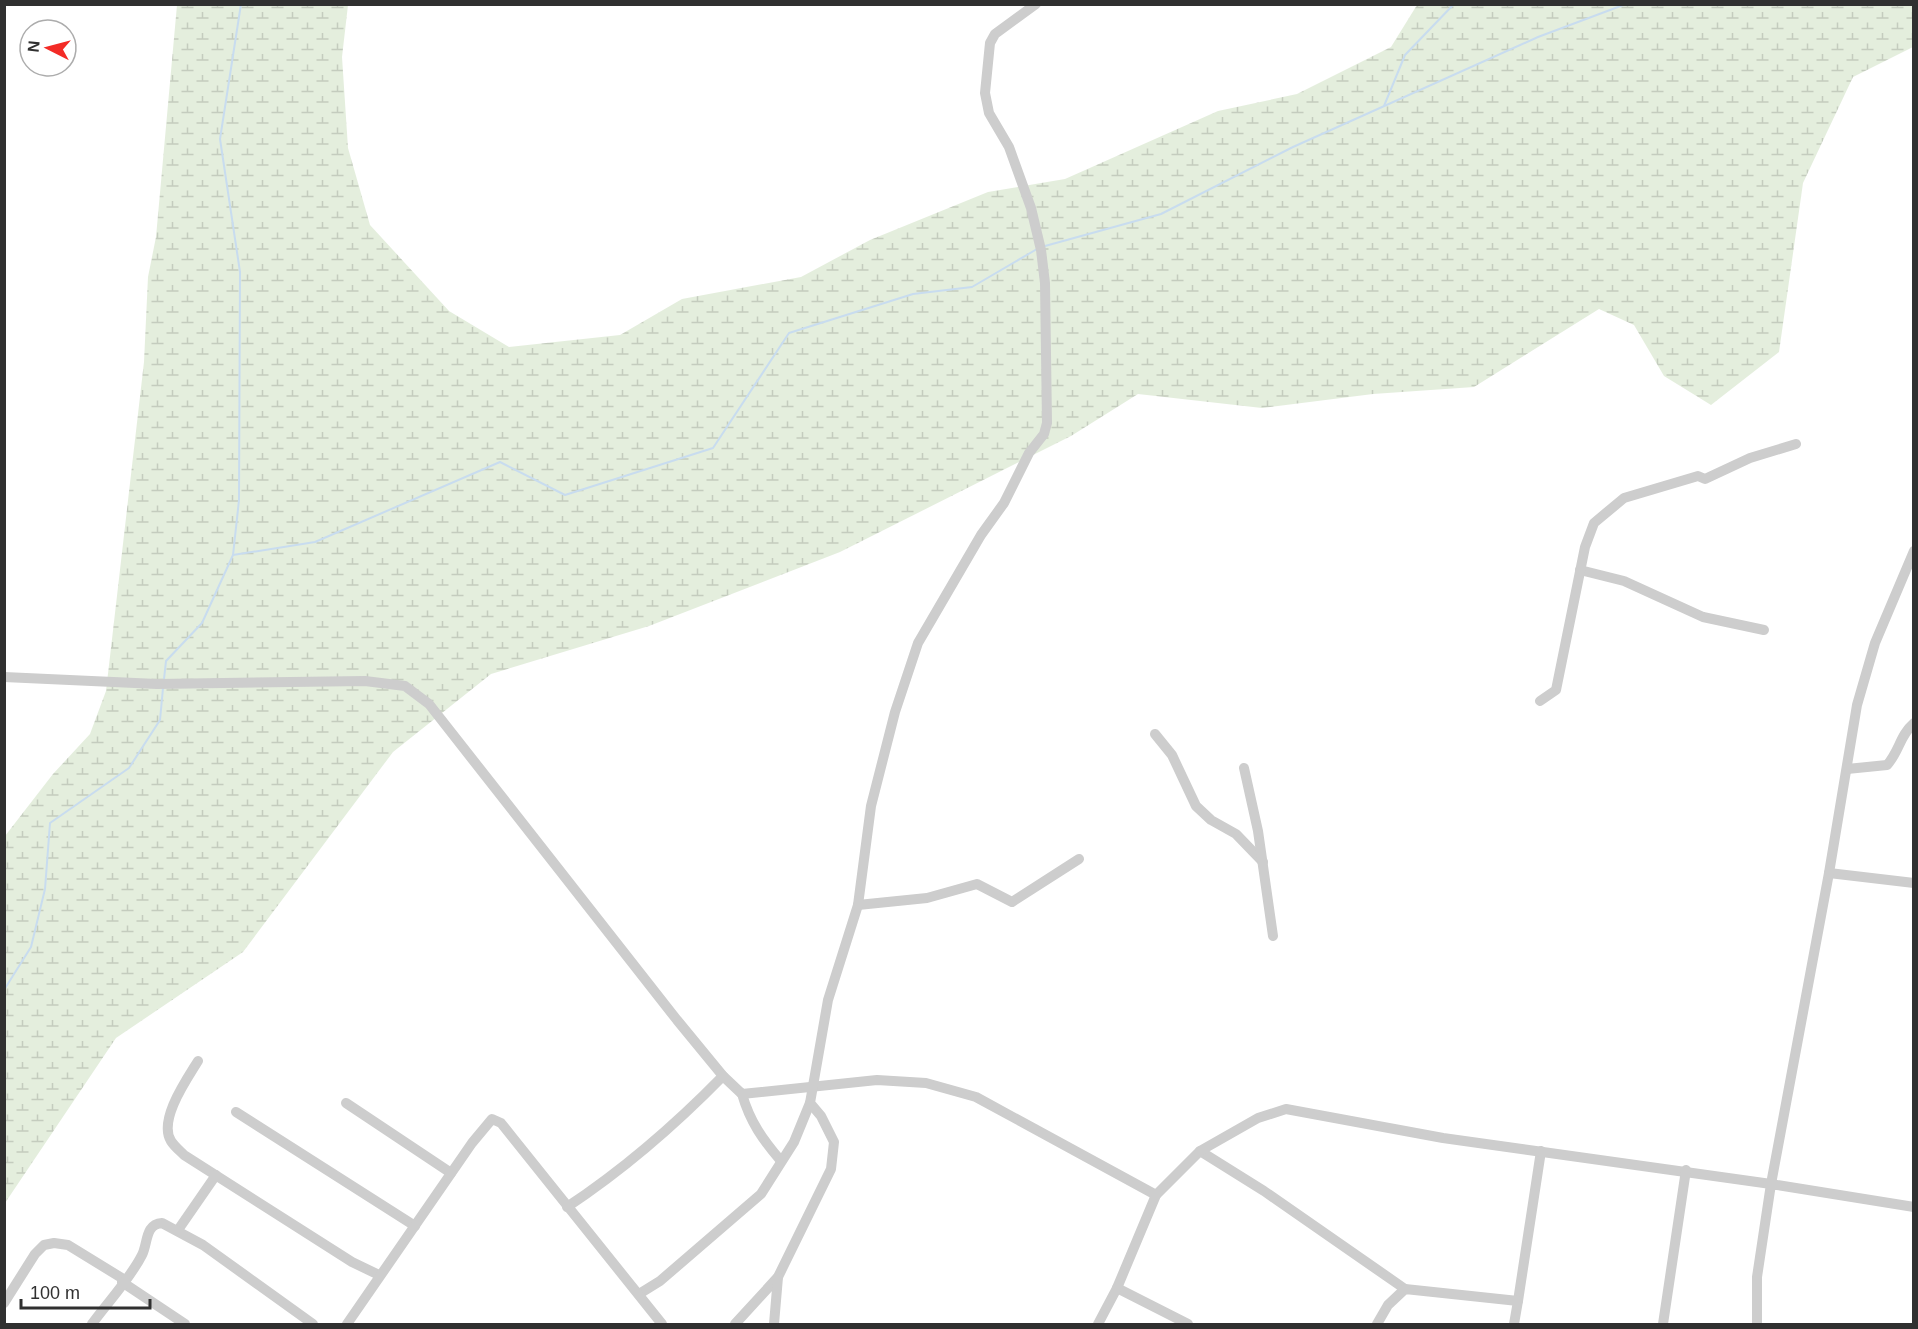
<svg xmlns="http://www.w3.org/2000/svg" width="1918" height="1329" font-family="Helvetica,sans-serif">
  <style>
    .wetland { fill: url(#wetland-marsh) }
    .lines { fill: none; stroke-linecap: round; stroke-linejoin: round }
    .stream { stroke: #c8dcef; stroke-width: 2 }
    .street { stroke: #cdcdcd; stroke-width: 10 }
  </style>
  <defs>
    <pattern id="wetland-marsh" width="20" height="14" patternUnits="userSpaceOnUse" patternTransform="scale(1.5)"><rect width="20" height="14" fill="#e4eedd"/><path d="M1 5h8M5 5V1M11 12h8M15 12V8" fill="none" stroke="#c4ccbe"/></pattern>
  </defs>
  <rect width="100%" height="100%" fill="#fff"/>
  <path class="wetland" d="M177,5H348L342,57L348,148L370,225L449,311L509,347L620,335L682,299L801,277L870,240L988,192L1065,179L1218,111L1297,94L1391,47L1417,5H1913V47L1853,77L1803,183L1779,352L1711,405L1664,376L1634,325L1599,309L1474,387L1373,394L1262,408L1138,394L1071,436L840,552L649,626L491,674L393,752L243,952L116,1038L5,1203V836L53,774L90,734L106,691L144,362L148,277L156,237Z"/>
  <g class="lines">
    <g class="stream">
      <path d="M1384,106L1405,55L1454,4"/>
      <path d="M1045,246L1161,214L1293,147L1538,37L1626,4"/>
      <path d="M233,555L315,542L500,462L565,495L713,448L789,333L913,294L972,287L1037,249"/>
      <path d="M164,679L166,661L202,623L233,555L239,500L240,272L220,139L241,4"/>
      <path d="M4,990L31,947L45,889L50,823L129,768L160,720L163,688"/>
    </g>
    <g class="street">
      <path d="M1580,570L1624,581L1703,617L1764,630"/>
      <path d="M4,677L157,684L365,681L405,686L429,704L677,1020L723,1076L742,1094L877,1080L926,1083L976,1097L1156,1195"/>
      <path d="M1540,701L1556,690L1585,547L1594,523L1624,498L1698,476L1705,479L1750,458L1796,444"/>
      <path d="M1155,734L1172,755L1196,806L1211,820L1236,834L1263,862"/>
      <path d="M1244,768L1258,831L1273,936"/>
      <path d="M1847,769L1887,765C1899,752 1900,735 1914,723"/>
      <path d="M1829,873L1914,883"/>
      <path d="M858,905L927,898L977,884L1012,902L1079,859"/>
      <path d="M198,1061C187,1079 158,1120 171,1141C174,1146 180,1151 184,1155L352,1262L379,1275"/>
      <path d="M742,1094C750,1122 763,1140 781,1161"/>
      <path d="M346,1103L451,1173"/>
      <path d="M236,1112L415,1226"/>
      <path d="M1200,1151L1264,1191L1405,1289"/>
      <path d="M567,1207C623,1170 676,1124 723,1076"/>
      <path d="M178,1230L216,1175"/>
      <path d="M122,1282L185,1324"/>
      <path d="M1117,1288L1188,1324"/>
      <path d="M639,1294L660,1281L761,1194L794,1142L810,1103"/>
      <path d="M1518,1301L1541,1151"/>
      <path d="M4,1303L35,1254L44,1245L54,1243L68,1245L125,1280"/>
      <path d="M92,1324C107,1303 130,1279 142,1255C148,1243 145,1224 162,1223L203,1245L313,1324"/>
      <path d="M347,1324L472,1143L492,1119L501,1123L513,1138L662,1324"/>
      <path d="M735,1324L778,1277L831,1169L834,1142L821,1116L810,1103L828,1000L858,905L871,806L895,712L918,643L981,535L1004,503L1029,453L1044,434L1047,423L1045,283L1041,250L1031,208L1009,147L989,113L985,93L990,43L995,34L1036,4"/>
      <path d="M774,1324L778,1277"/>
      <path d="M1098,1324L1117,1288L1156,1195L1200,1151L1258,1118L1286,1109L1443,1138L1771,1184L1829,873L1857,705L1875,643L1914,551"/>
      <path d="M1377,1324L1388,1305L1405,1289L1518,1301L1514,1324"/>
      <path d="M1663,1324L1686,1170"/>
      <path d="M1757,1324V1277L1771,1184L1914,1207"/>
    </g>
  </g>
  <rect width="1918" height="1329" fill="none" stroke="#303030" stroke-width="12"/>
  <g transform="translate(48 48) rotate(276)"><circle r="28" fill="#ffffff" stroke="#acacac" stroke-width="1.5"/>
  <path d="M0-4.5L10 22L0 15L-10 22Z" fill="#f32b26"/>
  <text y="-9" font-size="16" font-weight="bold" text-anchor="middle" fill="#303030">N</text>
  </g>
  <path d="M21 1299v9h129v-9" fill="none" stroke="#303030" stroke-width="3"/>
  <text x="30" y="1299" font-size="18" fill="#303030" stroke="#ffffff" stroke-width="4.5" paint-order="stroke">100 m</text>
</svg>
